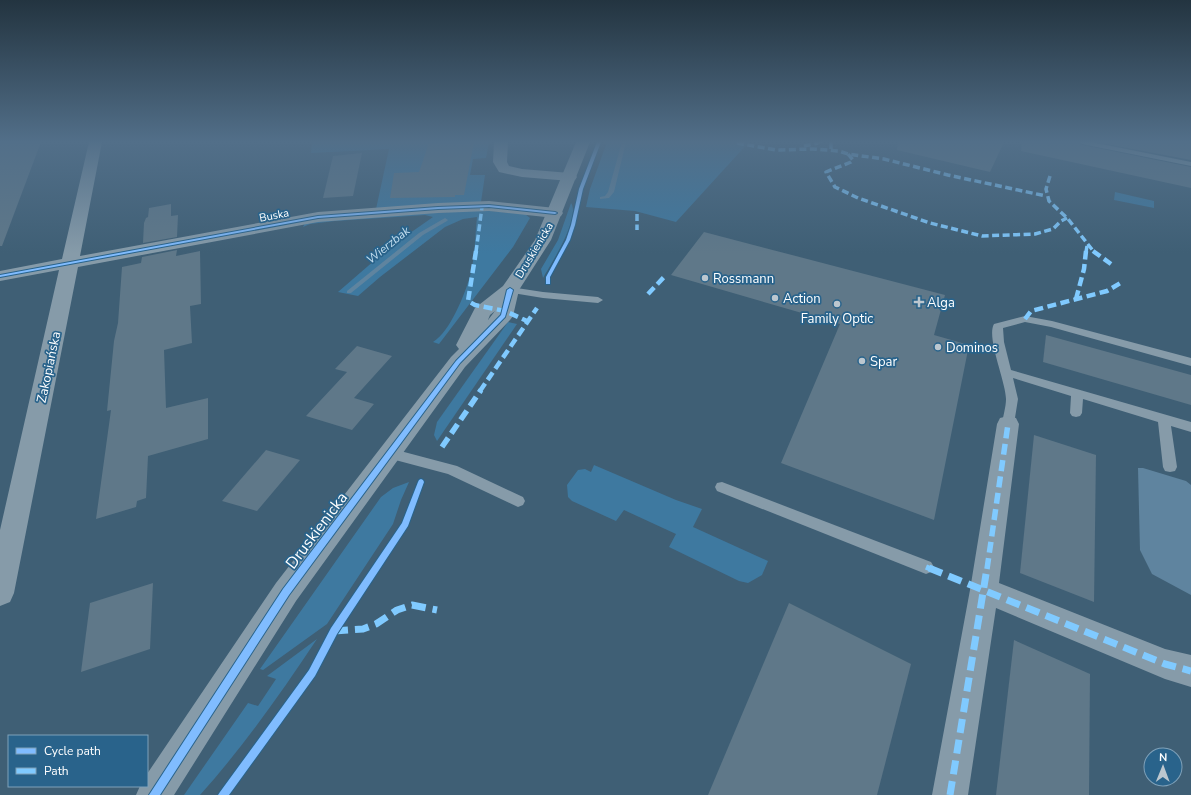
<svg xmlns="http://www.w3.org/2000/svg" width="1191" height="795" font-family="'Nunito Sans',sans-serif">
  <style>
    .green { fill: #3e79a0 }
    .water { fill: #5f849f }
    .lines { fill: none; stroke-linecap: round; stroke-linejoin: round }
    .stream { fill: #5f849f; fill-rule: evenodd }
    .building { fill: #5f7889 }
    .service { fill: #869ba9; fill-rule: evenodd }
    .minor { fill: #869ba9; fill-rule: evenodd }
    .tertiary { fill: #869ba9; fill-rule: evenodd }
    .quiet-far3 { stroke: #80caff; stroke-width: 3.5; stroke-dasharray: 7 3.5; stroke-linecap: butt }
    .quiet-far2 { stroke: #80caff; stroke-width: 4.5; stroke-dasharray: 9 4.5; stroke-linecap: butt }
    .quiet-far1 { stroke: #80caff; stroke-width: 5.5; stroke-dasharray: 11 5.5; stroke-linecap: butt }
    .quiet { stroke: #80caff; stroke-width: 7; stroke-dasharray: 14 7; stroke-linecap: butt }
    .cycleway-casing { stroke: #29638b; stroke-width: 2 }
    .cycleway { fill: #80bcff; fill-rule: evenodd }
    .poi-dot { fill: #bcc7cf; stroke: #29638b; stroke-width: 1.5 }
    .labels { text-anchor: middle; stroke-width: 3.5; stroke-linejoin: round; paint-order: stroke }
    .far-street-label { font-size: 11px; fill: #fff; stroke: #29638b }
    .far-water-label { font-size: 12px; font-style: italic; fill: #c4dff0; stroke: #29638b }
    .poi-label { font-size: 13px; fill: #fff; stroke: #29638b; text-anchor: start }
    .street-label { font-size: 13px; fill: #fff; stroke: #29638b }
    .near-street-label { font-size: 16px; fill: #fff; stroke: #29638b }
  </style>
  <rect width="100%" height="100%" fill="#3f5f75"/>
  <g class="green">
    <path d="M312,142H489L486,158L473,159L470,175H485L481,202L376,209L389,149L311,153Z"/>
    <path d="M607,142H749L676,222L635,211L586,207L590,189Z"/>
    <path d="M1115,192L1154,201V208L1114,200Z"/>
    <path d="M571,203C581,217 551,264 543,278L541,269L558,240Z"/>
    <path d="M480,210L525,214L530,218L513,247L439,344L433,342C450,332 465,294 470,276C475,257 475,236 477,217L463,219L445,227L380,277L358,296L338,292L390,247L433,217L425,215L335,221L310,224L303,227L306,221Z"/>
    <path d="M508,322L517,324L437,441L434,435L437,422Z"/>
    <path d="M594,465L676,500L702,509L693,527L768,561L762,575L748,583L739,581L669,547L676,534L624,510L616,521L572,501L568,497L567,485L578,470L585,469L591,472Z"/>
    <path d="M409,482L401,500L393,524L327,624L263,670L260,669L381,497L393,488Z"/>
    <path d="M317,639C281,693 244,746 200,795H184L248,703L258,706L276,679L267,676Z"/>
  </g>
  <path class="water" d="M1138,468H1143L1186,481L1191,485V595L1152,574L1140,550Z"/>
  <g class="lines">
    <g class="stream">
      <path d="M622,142H626L614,192L609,198L600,199V197L605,196L608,192Z"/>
      <path d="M445,218L448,220L447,221L423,235L351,293H347V291L419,233Z"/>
    </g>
  </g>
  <g class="building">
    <path d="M12,142H41L2,246H0V143Z"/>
    <path d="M474,142L464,195H455V197L390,198L394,173L419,172L429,143Z"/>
    <path d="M898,142H1004L990,172L897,150Z"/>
    <path d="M1022,142H1078L1082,145L1191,167V188L1021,151Z"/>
    <path d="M1096,142H1191V160Z"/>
    <path d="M362,153L353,196L323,198L333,156Z"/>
    <path d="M171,204V216L178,215L177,237L143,243L144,223L146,218L148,217L149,208Z"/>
    <path d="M704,232L945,295L934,335L969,345L934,520L781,463L840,324L671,275Z"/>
    <path d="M177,250L176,256L200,251L201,304L190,306L192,343L164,350L166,408L208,398V439L148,456L146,498L137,501L136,507L96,519L111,410L107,411L114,341L118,323L122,267L141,263L142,257Z"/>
    <path d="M1046,335L1191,375V405L1043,362Z"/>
    <path d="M357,346L392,356L354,398L374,404L352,430L306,416L347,372L335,369Z"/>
    <path d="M1034,435L1096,455L1094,602L1020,573Z"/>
    <path d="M266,450L300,460L257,511L222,501Z"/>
    <path d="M153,583L150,649L81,672L90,603Z"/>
    <path d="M789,603L911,664L877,795H708Z"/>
    <path d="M1014,640L1090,674L1089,795H996Z"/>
  </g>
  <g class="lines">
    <g class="service">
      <path d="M815,142H823L818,145H815Z"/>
      <path d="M1079,142H1091L1191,162V166L1082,144Z"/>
      <path d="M510,287L543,292L598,297L603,300L598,303L543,298L506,292L505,290L506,288Z"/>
      <path d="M1025,316L1052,321L1191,358V366L1051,327L1025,322L1003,328L1004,342L1011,370L1191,422V432L1171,426L1177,467L1175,471L1170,472L1165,471L1163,467L1158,422L1083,399L1082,413L1080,416L1076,417L1072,416L1070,413L1071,396L1013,378L1018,399L1014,424L1012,427L1008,429L1004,427L1002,424C1003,416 1006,407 1006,399C1006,382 986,337 994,324Z"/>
      <path d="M389,448L457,466L523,497L525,501L523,505L518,507L448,474L384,457L382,453L384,449Z"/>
      <path d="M722,482L931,562L934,567L931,572L926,574L717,491L715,487L717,483Z"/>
    </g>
    <g class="minor">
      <path d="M89,142H102L80,256L318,212L438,203L489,201L555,208L561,210L563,213L561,216L555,218L489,211L438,213L318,222L78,267L14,593L10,602L0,606V530L59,270L0,281V271L62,259Z"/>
      <path d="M494,142H508L507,162L509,166L522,169L570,173L575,174L577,177L575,180L570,181L522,177L499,172L493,162Z"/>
      <path d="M1008,416L1016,418L1019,424L999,583L1165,649L1191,655V687L1165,679L996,608L968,795H932L970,590L997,424L1000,418Z"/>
    </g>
    <path class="tertiary" d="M576,142H590L551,240L519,290L513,316L510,320L465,367L296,601L174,795H136L140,786H147V774L276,583L451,357L459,349L456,345L475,308L503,286L535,240ZM495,311L488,320L490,315Z"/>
    <g class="quiet-far3">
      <path d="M831,142V151"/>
      <path d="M737,143L776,150L813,149L839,151L848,154L884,159L948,175L1046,196"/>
      <path d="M804,146L818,143"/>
      <path d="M848,154L853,160L851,162L826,172L835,187L858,198L930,223L982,236L1035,234L1053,229L1061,221L1067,218"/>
      <path d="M1050,176L1046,189L1049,201L1068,219L1094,252"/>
      <path d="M637,214V230"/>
      <path d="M476,252L482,207"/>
      <path d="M1086,252L1087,246"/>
    </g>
    <g class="quiet-far2">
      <path d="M476,251L468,301L475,305L505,311L527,321"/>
      <path d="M1093,251L1111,264"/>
      <path d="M648,294L665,276"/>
      <path d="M1076,299L1084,269L1086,251"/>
      <path d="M1025,319L1031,311L1107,291L1122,282"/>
      <path d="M480,391L537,308"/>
    </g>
    <g class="quiet-far1">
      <path d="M442,447L481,390"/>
      <path d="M926,567L931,569"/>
      <path d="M987,569L1008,424"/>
    </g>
    <g class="quiet">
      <path d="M929,568L1165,664L1191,671"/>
      <path d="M334,631L363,629L376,624L397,610L412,605L437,610"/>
      <path d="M950,795L987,568"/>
    </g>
    <defs>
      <g id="cycleway">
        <path d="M597,142H601L583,189L575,225L570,240L550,277V284H546V277L566,240L571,225L579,189Z"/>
        <path d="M489,205L555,212L557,213L555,214L489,207L438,209L318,218L0,277V275L318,216L438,207Z"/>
        <path d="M510,288L513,290L505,317L460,363L289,595L160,795H149L283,589L456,361L501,315L507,290Z"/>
        <path d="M421,479L423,480L424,482L408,526L337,634L315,676L229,795H218L220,792L309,670L331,628L402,523L418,482L419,480Z"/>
      </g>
    </defs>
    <use href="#cycleway" class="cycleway-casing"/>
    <use href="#cycleway" class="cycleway"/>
  </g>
  <linearGradient id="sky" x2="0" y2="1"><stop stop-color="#233440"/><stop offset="0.56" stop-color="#526f89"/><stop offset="1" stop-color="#526f89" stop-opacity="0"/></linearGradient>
  <rect width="1191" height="253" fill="url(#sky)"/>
  <g class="poi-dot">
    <circle cx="705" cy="278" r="4"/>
    <circle cx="775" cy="298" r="4"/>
    <path d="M917 296h4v4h4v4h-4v4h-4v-4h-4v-4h4z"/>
    <circle cx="837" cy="304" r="4"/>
    <circle cx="938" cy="347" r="4"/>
    <circle cx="862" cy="361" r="4"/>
  </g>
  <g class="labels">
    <g class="far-street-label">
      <text transform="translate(274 215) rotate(-11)" y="4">Buska</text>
      <text transform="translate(534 250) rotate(-59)" y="4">Druskienicka</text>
    </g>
    <g class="far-water-label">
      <text transform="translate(388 245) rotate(-39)" y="4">Wierzbak</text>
    </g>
    <g class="poi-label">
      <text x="713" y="283">Rossmann</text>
      <text x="783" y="303">Action</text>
      <text x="927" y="307">Alga</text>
      <text x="837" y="323" text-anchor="middle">Family Optic</text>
      <text x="946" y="352">Dominos</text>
      <text x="870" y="366">Spar</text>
    </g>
    <g class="street-label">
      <text transform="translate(48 367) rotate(-78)" y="5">Zakopiańska</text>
    </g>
    <g class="near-street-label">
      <text transform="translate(316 530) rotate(-53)" y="6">Druskienicka</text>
    </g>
  </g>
  <rect x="8" y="735" width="140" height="52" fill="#29638b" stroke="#7fa1b9"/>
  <rect x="16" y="748" width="20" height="6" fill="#80bcff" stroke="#7fa1b9"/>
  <text x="44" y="755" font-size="12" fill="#ffffff">Cycle path</text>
  <rect x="16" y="768" width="20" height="6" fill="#80caff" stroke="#7fa1b9"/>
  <text x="44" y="775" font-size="12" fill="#ffffff">Path</text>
  <g transform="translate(1163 767) rotate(1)"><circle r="19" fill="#29638b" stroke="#7fa1b9"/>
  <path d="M0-3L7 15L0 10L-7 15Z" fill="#bcc7cf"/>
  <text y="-6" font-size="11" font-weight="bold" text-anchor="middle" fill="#ffffff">N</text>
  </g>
</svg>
